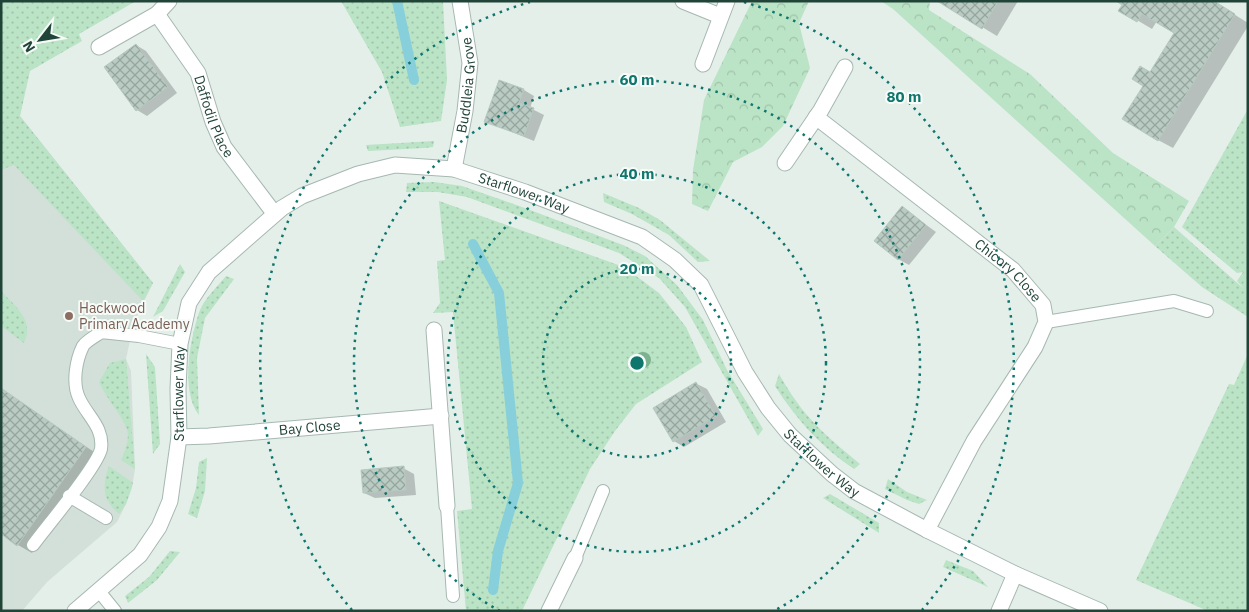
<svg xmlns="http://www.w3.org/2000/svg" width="1249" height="612" font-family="'IBM Plex Sans',sans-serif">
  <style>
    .built { fill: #d2e0d9 }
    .grass { fill: url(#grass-dots) }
    .forest { fill: url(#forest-crowns) }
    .shadow { fill: #0003 }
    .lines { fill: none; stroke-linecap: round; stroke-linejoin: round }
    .stream { stroke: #87cfda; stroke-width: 10 }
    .building { fill: url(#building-cross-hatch); stroke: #b6cac1 }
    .service-casing { stroke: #a6b8b1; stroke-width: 14 }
    .minor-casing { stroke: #a6b8b1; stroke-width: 17 }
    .service { stroke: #fff; stroke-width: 12 }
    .minor { stroke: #fff; stroke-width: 15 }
    .tree { fill: #7cb290 }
    .ring { fill: none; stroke: #0f766e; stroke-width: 2.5; stroke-dasharray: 2.5 5 }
    .education-dot { fill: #8d6e63; stroke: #f6fbf8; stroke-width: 2 }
    .labels { text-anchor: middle; stroke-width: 4; stroke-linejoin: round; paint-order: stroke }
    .street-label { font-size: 14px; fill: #214439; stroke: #f6fbf8 }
    .education-label { font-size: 14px; fill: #785e54; stroke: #f6fbf8; text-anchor: start }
    .centre { fill: #0f766e; stroke: #f6fbf8; stroke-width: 2.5 }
    .ring-label { font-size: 15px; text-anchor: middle; font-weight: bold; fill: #0f766e; stroke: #f6fbf8; stroke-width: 4; stroke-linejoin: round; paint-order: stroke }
  </style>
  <defs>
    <pattern id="grass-dots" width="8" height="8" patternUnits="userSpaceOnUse" patternTransform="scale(1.25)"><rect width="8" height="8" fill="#bbe3c5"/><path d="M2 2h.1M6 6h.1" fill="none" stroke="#a0c4aa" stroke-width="1.8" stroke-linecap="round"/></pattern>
    <pattern id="forest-crowns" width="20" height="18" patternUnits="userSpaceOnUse" patternTransform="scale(1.25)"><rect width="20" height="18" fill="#bbe3c5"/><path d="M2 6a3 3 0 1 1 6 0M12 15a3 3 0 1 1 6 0" fill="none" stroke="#a0c4aa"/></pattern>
    <pattern id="building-cross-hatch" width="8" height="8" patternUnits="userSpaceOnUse" patternTransform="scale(1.25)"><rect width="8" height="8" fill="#b9cbc3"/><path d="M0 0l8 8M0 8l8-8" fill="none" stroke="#96a69f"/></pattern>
  </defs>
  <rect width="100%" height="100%" fill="#e4efea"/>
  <path class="built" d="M1,27L29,71L20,116L153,283L134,322L126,359L131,371L135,469L132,488L126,504L117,522L47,582L22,611H1Z"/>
  <g class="grass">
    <path d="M1,1H136L79,34L82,41L30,71L20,116L153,283L143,301L14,165L1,170Z"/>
    <path d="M341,1H443L447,80L441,121L400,127L382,72Z"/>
    <path d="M1248,109V317L1202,287L1155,246L1174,227L1243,288L1237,281L1243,272L1237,273L1182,227Z"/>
    <path d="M434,141L433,147L424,148L368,151L366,145Z"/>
    <path d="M434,182L462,186L522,207L623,245L645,256L677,285L703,320L727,370L763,429L758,436L685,307L659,278L619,253L467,197L438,192H406L407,183Z"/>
    <path d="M603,193L639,208L660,220L710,261L698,262L669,235L632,214L604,202Z"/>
    <path d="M439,201L624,267L659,293L686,327L702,362L636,404L615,431L590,469L522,611H466L457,511L472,509L453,312L433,313L440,303L437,261L445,260Z"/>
    <path d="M180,264L185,272L163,311L153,317Z"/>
    <path d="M226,276L234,279L205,318L197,358L199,415C180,391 190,337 200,310C205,298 218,286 226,276Z"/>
    <path d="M1,291C15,306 35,321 24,343L1,326Z"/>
    <path d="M146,354L155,367L160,444L153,454Z"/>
    <path d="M1248,354V611H1208L1136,580L1229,384L1234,385Z"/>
    <path d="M126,359L135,469L121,460C125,451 130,439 127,429C121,414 106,398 99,382L110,363Z"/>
    <path d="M779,374C804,418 823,433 860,464L854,469C821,447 796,419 775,386Z"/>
    <path d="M207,458L205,491L197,518L188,514L196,488L199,462Z"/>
    <path d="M109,466L133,483L126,504L119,514C102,500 102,485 109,466Z"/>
    <path d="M888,479L907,492L927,500L919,504L907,500L885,489Z"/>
    <path d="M830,494L879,523V533L823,498Z"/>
    <path d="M170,551L180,552L157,580L128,603L125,596L149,577Z"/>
    <path d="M946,560L973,571L988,587L943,567Z"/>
  </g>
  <g class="forest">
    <path d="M752,1H809L799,23L810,68L783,126L762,147L733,162L708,211L692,204L693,170L704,100Z"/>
    <path d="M881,1H930L929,10L1030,74L1113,153L1189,201L1174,227L1155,246L893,9Z"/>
  </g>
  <g class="shadow">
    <path d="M939,1H1018L997,36Z"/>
    <path d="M1213,1L1248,23V26L1173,148L1158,140L1150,73L1175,33L1157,21L1152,29L1120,10Z"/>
    <path d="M136,45L146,51L177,93L147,116L137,110Z"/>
    <path d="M524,90L534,96L530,108L544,115L534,141L485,121Z"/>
    <path d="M903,208L936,232L909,265L898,259Z"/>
    <path d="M697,384L707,389L726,422L684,447L674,441Z"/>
    <path d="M1,389L100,456L32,553L18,545Z"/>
    <path d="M403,468L414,474L416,495L375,498L364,493Z"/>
  </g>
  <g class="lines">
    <g class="stream">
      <path d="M397,1L414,80"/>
      <path d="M473,244L499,293L518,483L498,551L493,590"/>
    </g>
  </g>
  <g class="building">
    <path d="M937,1H998L982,29Z"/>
    <path d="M1116,1H1214L1235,14L1158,141L1122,119L1143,86L1132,79L1140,66L1150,72L1174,33L1142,14L1137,22L1118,11L1122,5Z"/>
    <path d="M136,44L168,87L136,111L104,67Z"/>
    <path d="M499,80L524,89L519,103L534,108L524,136L484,122Z"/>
    <path d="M902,206L926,225L898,260L874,241Z"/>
    <path d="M696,382L716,416L673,442L653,408Z"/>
    <path d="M1,388L86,447L17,546L1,534Z"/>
    <path d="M404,466L406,490L363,493L361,470Z"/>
  </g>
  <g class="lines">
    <defs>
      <g id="service">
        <path d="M1046,322L1174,301L1207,311"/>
        <path d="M69,496L106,518"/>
        <path d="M447,506L453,596"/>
        <path d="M33,545C47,526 97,467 101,449C104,427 87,416 79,398C72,383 76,360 83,346C86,341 96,336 101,332L139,336L180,344"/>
        <path d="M575,558L603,491"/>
        <path d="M98,590L115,611"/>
      </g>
      <g id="minor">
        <path d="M683,1L720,16"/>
        <path id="s1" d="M157,14L198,73L213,122L224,147L274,213"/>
        <path d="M99,47L157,14L169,1"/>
        <path d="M703,64L727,1"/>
        <path id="s2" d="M816,117L1013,270L1043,305L1046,322L1035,347L974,441L927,530"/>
        <path d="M785,163L821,110L845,67"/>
        <path id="s3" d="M454,169L465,111L470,63L460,1"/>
        <path d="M434,330L447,506"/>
        <path id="s4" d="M179,437L209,436L441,416"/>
        <path id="s5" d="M75,611L140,555L159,527L170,501L179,437L178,389L180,344L189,303L209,272L282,208L302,196L358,174L395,165L454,169L525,192L642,237L675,260L701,285L745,372L768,408L790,435L832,474L854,491L927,530L1015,574L1100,611"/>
        <path d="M549,611L575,558"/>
        <path d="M999,611L1015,574"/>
      </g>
    </defs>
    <use href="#service" class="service-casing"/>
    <use href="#minor" class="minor-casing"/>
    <use href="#service" class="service"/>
    <use href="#minor" class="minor"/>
  </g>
  <circle class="tree" cx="643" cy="360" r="8"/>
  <g class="ring">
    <circle cx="637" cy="363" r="94"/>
    <circle cx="637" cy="363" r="189"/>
    <path d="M500 611A283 283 0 1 1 774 611"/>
    <path d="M352 610A377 377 0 0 1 530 2M744 2A377 377 0 0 1 922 610"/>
  </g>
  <circle class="education-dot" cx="69" cy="316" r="5"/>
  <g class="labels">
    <g class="street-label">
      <text dy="5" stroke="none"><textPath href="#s3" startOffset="85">Buddleia Grove</textPath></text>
      <text dy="5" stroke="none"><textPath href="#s1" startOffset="118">Daffodil Place</textPath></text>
      <text dy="5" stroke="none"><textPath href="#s5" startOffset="736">Starflower Way</textPath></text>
      <text dy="5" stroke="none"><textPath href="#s2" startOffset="246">Chicory Close</textPath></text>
      <text dy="5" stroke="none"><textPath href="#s5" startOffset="256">Starflower Way</textPath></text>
      <text dy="5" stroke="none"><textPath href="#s4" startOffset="131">Bay Close</textPath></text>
      <text dy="5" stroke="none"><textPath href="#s5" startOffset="1156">Starflower Way</textPath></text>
    </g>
    <g class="education-label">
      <text x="79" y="313">Hackwood<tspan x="79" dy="16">Primary Academy</tspan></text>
    </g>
  </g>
  <circle cx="637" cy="363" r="8" class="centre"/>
  <g class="ring-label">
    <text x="637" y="85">60 m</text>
    <text x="904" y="102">80 m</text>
    <text x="637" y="179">40 m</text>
    <text x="637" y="274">20 m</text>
  </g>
  <rect width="1249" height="612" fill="none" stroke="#214439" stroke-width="5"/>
  <g transform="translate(40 40) rotate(239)" stroke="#f6fbf8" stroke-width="4" paint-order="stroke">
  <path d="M0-4L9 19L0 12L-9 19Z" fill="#214439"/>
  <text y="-8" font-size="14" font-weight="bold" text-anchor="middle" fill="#214439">N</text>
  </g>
</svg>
